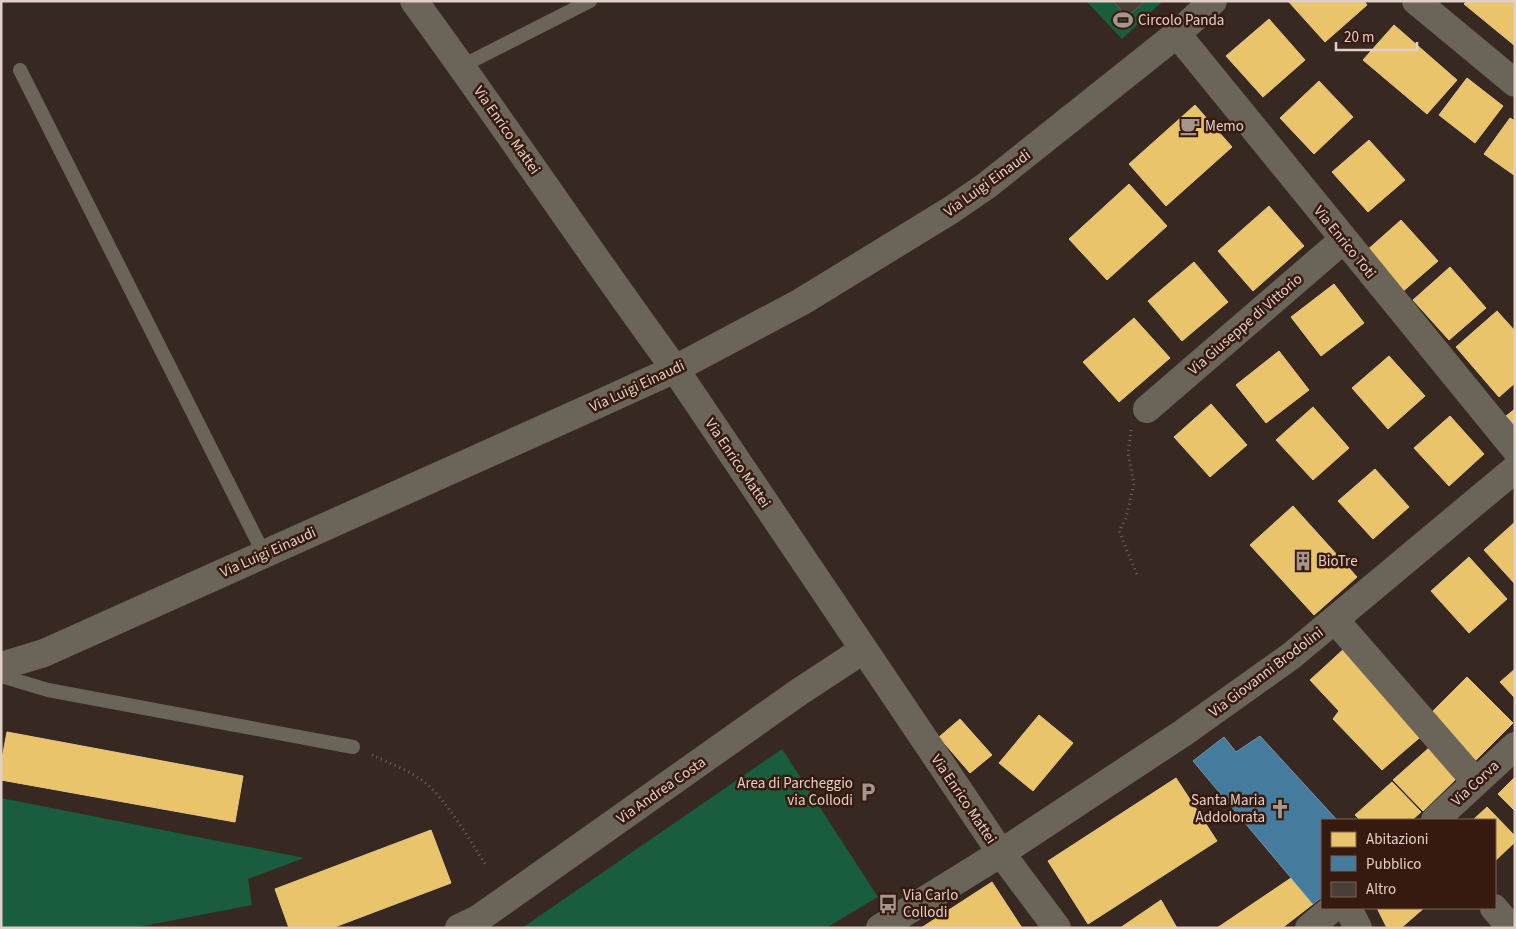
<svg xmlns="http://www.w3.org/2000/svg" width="1516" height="929" font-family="'Source Sans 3',sans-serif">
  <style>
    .green { fill: #1a5d3e }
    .homes { fill: #e9c46a; stroke: #e7c786 }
    .public { fill: #457b9d; stroke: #7494aa }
    .building { fill: #493f37; stroke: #675d54 }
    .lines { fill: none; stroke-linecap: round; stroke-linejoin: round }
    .path { stroke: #6e665d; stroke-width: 3; stroke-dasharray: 1 4; stroke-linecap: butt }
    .service { stroke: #6b6458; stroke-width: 14 }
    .minor { stroke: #6b6458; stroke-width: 28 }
    .tertiary { stroke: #6b6458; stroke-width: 28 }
    .labels { text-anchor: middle; stroke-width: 5; stroke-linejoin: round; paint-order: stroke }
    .poi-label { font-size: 15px; fill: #e2cfc7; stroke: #361a0f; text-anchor: start }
    .street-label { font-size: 15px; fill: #e2cfc7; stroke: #361a0f }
  </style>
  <rect width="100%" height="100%" fill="#372821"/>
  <g class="green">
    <path d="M1086,1H1163L1122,39Z"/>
    <path d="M782,749L878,897L826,928H522Z"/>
    <path d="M1,798L304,858L248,879L252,905L133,928H1Z"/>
  </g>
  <g class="homes">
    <path d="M1288,1H1364L1367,5L1325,42Z"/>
    <path d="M1467,1H1515L1514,45L1464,4Z"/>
    <path d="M1269,19L1305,60L1263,97L1226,56Z"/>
    <path d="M1394,25L1457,80L1427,114L1363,60Z"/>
    <path d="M1467,78L1503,106L1475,143L1439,115Z"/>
    <path d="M1319,81L1353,117L1314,154L1280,118Z"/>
    <path d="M1195,105L1232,147L1166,206L1129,164Z"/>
    <path d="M1510,118L1515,121L1514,175L1484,154Z"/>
    <path d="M1369,140L1405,180L1368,212L1332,172Z"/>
    <path d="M1129,184L1167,226L1107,280L1069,239Z"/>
    <path d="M1269,206L1304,246L1253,291L1218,251Z"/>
    <path d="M1401,220L1438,261L1401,293L1365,252Z"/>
    <path d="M1194,262L1228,302L1182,341L1148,301Z"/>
    <path d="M1450,267L1486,308L1449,340L1413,300Z"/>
    <path d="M1334,284L1364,323L1321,356L1291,317Z"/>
    <path d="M1497,311L1515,331V383L1499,397L1456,347Z"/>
    <path d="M1134,318L1170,358L1119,402L1083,362Z"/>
    <path d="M1279,351L1309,390L1266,423L1236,385Z"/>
    <path d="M1389,356L1425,396L1388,429L1352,388Z"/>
    <path d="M1211,404L1247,445L1210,477L1174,437Z"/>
    <path d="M1313,407L1349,448L1313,480L1276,440Z"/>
    <path d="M1515,409V426L1506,416Z"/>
    <path d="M1450,416L1484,454L1449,486L1414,448Z"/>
    <path d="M1375,469L1409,507L1373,539L1338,501Z"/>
    <path d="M1293,506L1357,577L1314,615L1250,545Z"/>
    <path d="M1515,522V584L1484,550Z"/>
    <path d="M1469,557L1507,599L1469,633L1431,591Z"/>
    <path d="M1346,647L1425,733L1382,770L1333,719L1339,711L1310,680Z"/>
    <path d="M1515,669V698L1500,682Z"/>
    <path d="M1467,677L1513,723L1475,761L1429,715Z"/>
    <path d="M1039,715L1073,743L1033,791L999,763Z"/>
    <path d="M960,719L992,755L970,773L939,737Z"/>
    <path d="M7,732L243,776L235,822L1,780V764Z"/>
    <path d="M1430,747L1459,776L1423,811L1393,780Z"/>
    <path d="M1515,777V811L1498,794Z"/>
    <path d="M1176,778L1217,841L1088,924L1048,861Z"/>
    <path d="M1392,782L1421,812L1412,820H1360L1355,815Z"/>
    <path d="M1487,807L1515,836V842L1495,861V820H1473Z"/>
    <path d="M431,830L451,883L332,928H289L275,889Z"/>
    <path d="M1291,878L1313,904L1282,928H1217Z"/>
    <path d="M992,882L1022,928H921Z"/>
    <path d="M1161,900L1177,928H1120Z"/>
    <path d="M1377,908H1424L1401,928H1387Z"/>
  </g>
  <path class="public" d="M1260,736L1337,820H1322V897L1313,904L1193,761L1224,737L1236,752Z"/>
  <path class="building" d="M1113,1H1145L1127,17Z"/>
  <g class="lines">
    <g class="path">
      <path d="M1131,430L1128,453L1134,484L1126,518L1119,531L1138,577"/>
      <path d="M372,755C390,763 418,774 432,789C454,812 470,841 487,867"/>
    </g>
    <g class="service">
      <path d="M462,66L590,1"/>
      <path d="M20,70L264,554"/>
      <path d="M1,676L48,690L353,747"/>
    </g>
    <g class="minor">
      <path d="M1416,1L1515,83"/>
      <path d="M1177,34L1515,449"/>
      <path d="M675,369L1001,853L1057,928"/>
      <path d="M1147,409L1343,240"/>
      <path d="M1335,620L1476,782"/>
      <path d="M1348,908L1358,928"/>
      <path d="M1494,908L1511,928"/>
      <path d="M459,928L478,919L799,692L863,650"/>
      <path d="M880,928L1001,853L1183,733L1291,656L1515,469"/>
    </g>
    <g class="tertiary">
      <path d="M414,1C503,122 586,248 675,369"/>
      <path d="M1,666L44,653L594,406L675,369L801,302L951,210L986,186L1177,34L1213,1"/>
      <path d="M1435,820L1515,746"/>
      <path d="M1309,928L1333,908"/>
    </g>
  </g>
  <defs>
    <symbol id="stadium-bare" viewBox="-9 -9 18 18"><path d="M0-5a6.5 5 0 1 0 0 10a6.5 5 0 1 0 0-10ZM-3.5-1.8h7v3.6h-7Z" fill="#a6958d" stroke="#361a0f" stroke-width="2.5" paint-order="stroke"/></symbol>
    <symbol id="cafe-bare" viewBox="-9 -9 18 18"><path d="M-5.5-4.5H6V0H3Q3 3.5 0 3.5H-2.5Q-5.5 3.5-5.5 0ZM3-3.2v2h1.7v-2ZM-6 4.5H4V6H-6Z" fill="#a6958d" stroke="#361a0f" stroke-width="2.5" paint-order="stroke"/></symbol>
    <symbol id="building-bare" viewBox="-9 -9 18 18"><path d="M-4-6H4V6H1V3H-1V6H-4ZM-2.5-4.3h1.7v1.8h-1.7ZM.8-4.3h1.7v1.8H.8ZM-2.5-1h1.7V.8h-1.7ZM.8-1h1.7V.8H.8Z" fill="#a6958d" stroke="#361a0f" stroke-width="2.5" paint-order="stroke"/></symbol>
    <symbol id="parking-bare" viewBox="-9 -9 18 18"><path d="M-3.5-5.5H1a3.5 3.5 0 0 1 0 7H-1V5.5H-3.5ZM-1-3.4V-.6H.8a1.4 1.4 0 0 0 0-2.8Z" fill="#a6958d" stroke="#361a0f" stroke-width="2.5" paint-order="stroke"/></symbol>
    <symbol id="church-bare" viewBox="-9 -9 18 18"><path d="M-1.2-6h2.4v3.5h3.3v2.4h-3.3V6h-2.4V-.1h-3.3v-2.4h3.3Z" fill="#a6958d" stroke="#361a0f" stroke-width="2.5" paint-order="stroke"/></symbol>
    <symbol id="bus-bare" viewBox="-9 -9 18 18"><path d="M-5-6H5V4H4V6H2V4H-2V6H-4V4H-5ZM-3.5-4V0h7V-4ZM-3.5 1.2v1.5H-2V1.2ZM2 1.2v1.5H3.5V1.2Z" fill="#a6958d" stroke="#361a0f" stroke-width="2.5" paint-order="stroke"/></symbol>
  </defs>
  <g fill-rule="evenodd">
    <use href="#stadium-bare" x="1109" y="6" width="28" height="28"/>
    <use href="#cafe-bare" x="1176" y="112" width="28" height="28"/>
    <use href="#building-bare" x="1289" y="547" width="28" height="28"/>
    <use href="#parking-bare" x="854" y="778" width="28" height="28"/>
    <use href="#church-bare" x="1266" y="795" width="28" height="28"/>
    <use href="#bus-bare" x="874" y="890" width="28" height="28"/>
  </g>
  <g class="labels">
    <g class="poi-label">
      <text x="1138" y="25">Circolo Panda</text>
      <text x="1205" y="131">Memo</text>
      <text x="1318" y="566">BioTre</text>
      <text x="853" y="788" text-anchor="end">Area di Parcheggio<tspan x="853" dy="17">via Collodi</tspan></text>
      <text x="1265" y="805" text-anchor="end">Santa Maria<tspan x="1265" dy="17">Addolorata</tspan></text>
      <text x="903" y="900">Via Carlo<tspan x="903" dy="17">Collodi</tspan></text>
    </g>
    <g class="street-label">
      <text transform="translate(507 130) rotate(55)" y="5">Via Enrico Mattei</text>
      <text transform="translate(987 183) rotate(-36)" y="5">Via Luigi Einaudi</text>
      <text transform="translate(1345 242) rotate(51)" y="5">Via Enrico Toti</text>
      <text transform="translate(1245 324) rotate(-41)" y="5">Via Giuseppe di Vittorio</text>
      <text transform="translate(637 386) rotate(-25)" y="5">Via Luigi Einaudi</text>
      <text transform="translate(738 463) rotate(56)" y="5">Via Enrico Mattei</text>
      <text transform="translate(268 552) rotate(-24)" y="5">Via Luigi Einaudi</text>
      <text transform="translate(1266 672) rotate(-37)" y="5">Via Giovanni Brodolini</text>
      <text transform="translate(1475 783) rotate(-43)" y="5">Via Corva</text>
      <text transform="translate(661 790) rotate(-35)" y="5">Via Andrea Costa</text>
      <text transform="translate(964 799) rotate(56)" y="5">Via Enrico Mattei</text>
    </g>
  </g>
  <rect width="1516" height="929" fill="none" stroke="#e2cfc7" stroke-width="5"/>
  <rect x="1321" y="819" width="175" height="90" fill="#361a0f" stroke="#7b6259"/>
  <rect x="1331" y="832" width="25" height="15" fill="#e9c46a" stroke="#7b6259"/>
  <text x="1366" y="844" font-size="15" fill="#e2cfc7">Abitazioni</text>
  <rect x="1331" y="856" width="25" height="15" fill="#457b9d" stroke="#7b6259"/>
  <text x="1366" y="869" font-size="15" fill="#e2cfc7">Pubblico</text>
  <rect x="1331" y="882" width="25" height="15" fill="#493f37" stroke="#7b6259"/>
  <text x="1366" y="894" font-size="15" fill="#e2cfc7">Altro</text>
  <path d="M1336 42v8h81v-8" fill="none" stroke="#e2cfc7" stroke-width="2.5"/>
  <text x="1344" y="42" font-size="15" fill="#e2cfc7" stroke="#361a0f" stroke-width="4" paint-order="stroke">20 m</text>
</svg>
